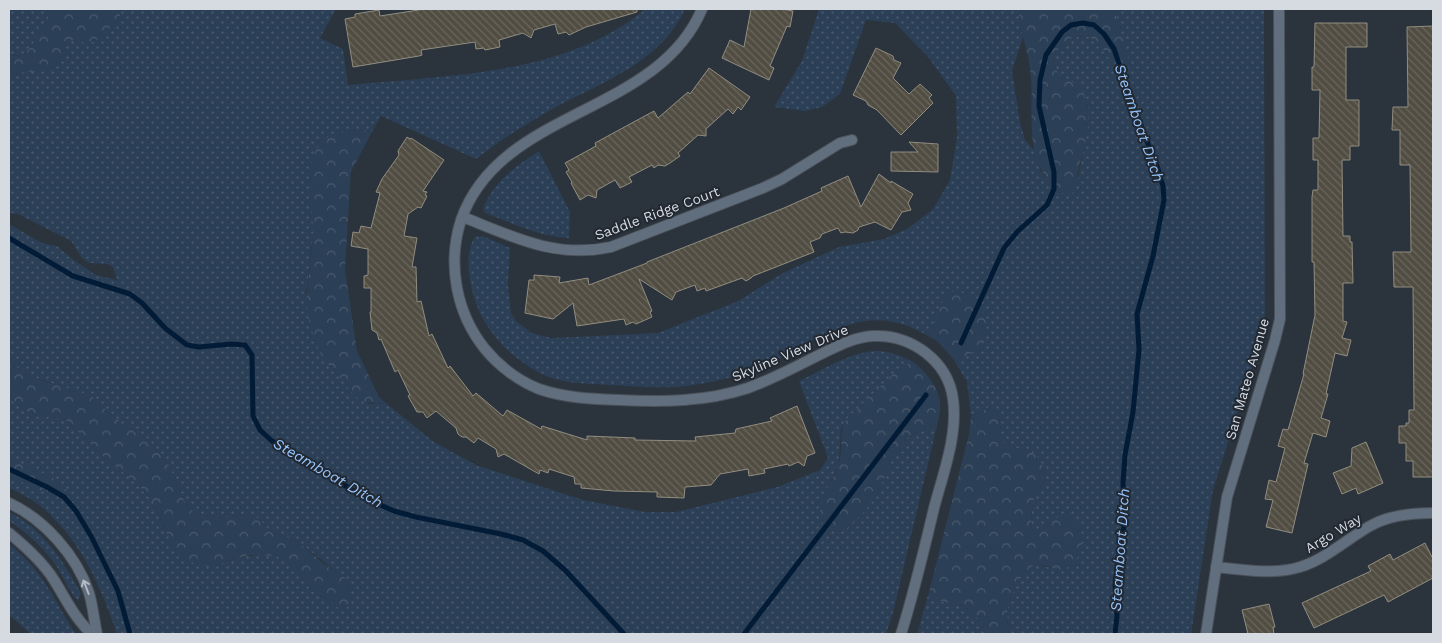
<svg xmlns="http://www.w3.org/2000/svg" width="1442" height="643" font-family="'Work Sans',sans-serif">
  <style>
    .grass { fill: url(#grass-dots) }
    .forest { fill: url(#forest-crowns) }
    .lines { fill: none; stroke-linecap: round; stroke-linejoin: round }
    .stream { stroke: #021c38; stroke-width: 5 }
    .building { fill: url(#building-back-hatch); stroke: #918d80 }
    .minor-casing { stroke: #4a515a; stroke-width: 12 }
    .minor { stroke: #616e7d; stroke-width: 10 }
    .oneway { stroke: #b3bac3 }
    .labels { text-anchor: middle; stroke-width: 4; stroke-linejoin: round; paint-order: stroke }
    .street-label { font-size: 14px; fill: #d6dbe1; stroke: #222932 }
    .water-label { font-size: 15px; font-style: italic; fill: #94c4fb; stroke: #222932 }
  </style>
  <defs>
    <pattern id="grass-dots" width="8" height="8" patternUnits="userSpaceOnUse" patternTransform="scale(1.25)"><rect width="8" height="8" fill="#2b3f56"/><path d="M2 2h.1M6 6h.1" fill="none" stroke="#495a6e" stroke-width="1.8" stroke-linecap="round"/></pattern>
    <pattern id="forest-crowns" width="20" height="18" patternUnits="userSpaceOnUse" patternTransform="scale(1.25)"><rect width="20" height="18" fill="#2b3f56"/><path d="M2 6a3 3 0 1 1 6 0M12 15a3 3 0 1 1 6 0" fill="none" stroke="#495a6e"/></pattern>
    <pattern id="building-back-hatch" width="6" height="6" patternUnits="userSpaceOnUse" patternTransform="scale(1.25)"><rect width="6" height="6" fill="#514d42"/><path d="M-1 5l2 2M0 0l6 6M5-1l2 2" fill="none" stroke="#69665d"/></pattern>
  </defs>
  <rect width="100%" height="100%" fill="#2b333c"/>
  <g class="grass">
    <path d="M9,9H52C43,21 35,50 21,55C17,56 13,55 9,55Z"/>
    <path d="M120,9H336L320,38L343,49L348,85C446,75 566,76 645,9H685C662,61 603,82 556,107C528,123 501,139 476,159L381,116L373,130L349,131L313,218V237L306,293L324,359L337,374L369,404H387L434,442L476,465L583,500L646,512H676L777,487L820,470L828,458L799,381C821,371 853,350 878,351C890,351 901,356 912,361L893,374L845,421L841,429L839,463L827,489L821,521L830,530L844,531L885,473L896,451L909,436L931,427L939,417L893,613L886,634H117C100,585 80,538 39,505C30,498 19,493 9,488V476L24,482L27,468L9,460V397L24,410L39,417H53L66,420L107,460L137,483L153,502L165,530L216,565C235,558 270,548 289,561C300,569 303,583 314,592C318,595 323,596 327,599C332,602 336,606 340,609L350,590L345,578L333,571L322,560L298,542L269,530L258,518L246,515L224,518L196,514L186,505L169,466L148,439L128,427L109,413L94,398L27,375L15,366L9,354V224L42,243L57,246L75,261L96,275L117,280L113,267L107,264L89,263L82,258L71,241L18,214L9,213V75L24,72H39L63,56L65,41L72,39L87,43L120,17Z"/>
    <path d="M819,9H1022L1019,16L1023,37L1012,71L1020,122L1025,140L1035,151L1041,172L1060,193L1078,178L1088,124V105C1077,94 1058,80 1054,64C1050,45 1080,29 1095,39C1108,48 1113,71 1122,85L1120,34L1114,9H1264L1265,311L1264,329L1213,490L1191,634H1010C1008,626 1006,616 1008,607C1011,594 1022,568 1035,565C1040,564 1046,567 1050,568L1048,525L1042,530H1032C1031,520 1031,510 1034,499C1036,493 1041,488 1044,482C1048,471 1039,454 1027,450C1021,448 1011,448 1004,445L1000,436V420L991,406L981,412L971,416L967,382L954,360L968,354L932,330L928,336C855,292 813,352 746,373C723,380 697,386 672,387C652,388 631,386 611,385C593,384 573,384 555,379C526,371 493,341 480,313C471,294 462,255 475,237L483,236L510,248L508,284L511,313L517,322L532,333L551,338L658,333L738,301L781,274L839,247L884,239L907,229L933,209L950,180L957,137L956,96L928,57L895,23L866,20L840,94L822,107L805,111L774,107L802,61Z"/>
    <path d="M539,151L570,212L569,238C540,237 512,223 485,213L483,209C493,182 516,166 539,151Z"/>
    <path d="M9,512C42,527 64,562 81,593L78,601C67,589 62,573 53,561C41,546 25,531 9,521Z"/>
    <path d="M9,544C44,571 53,599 76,634H31L9,615Z"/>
    <path d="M929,592L943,602L964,606L982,622L984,634H917Z"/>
  </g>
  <g class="forest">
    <path d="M52,9H120V17C111,26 98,45 85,43C77,41 73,39 65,41L63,56L55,67L39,72H24L9,75V55C13,55 17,56 21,55C35,50 43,21 52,9Z"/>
    <path d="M1022,9H1114L1128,56L1127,81L1121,85C1110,62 1097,17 1063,44C1058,48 1052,56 1054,63C1056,78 1069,78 1078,86C1097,105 1085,141 1080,163C1078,173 1077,183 1073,193H1060C1020,157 1036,115 1030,69C1028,51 1021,34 1019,15Z"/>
    <path d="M373,130L351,172L345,269L357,351L379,397L387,404C357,404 355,397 338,375C333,369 327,364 323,358C313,339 305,313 307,292C308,271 313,251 313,231C313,206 304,166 319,145C330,129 357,131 373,130Z"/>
    <path d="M946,292C952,292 961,292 966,294C984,301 993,329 982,345C976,353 962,357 954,360L937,341L928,336L932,330Z"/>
    <path d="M9,354L15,366L27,375L46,382L78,391L94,398L109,413L128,427L148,439L169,466L186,505L196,514L224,518L246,515L258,518L269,530L298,542L333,571L345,578L350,590V603L346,609H340L326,598L315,593L308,586L298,571L288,561L275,556L251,555L233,559L216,565L205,566L188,561L173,547L153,502L137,483L107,460L66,420L53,417H39L24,410L9,397Z"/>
    <path d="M912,361C928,373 945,393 939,416C935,432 915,429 906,439C889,459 887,477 875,497C867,510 855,521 844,531L830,530C825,525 820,521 820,514C820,496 834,479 839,463C843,449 839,434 845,421L893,374Z"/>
    <path d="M991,406L998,409C1001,421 999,433 1004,445C1012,448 1021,448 1027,450C1039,454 1048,470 1044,482C1041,488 1036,493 1034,499C1031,509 1031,520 1032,530H1042L1060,515C1082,515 1089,546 1075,561C1061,578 1048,563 1036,565C1023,567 1010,596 1008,608C1006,616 1008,626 1010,634H984L982,622L964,606L943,602L929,592L969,434L971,416L981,412Z"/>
    <path d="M9,460C26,467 61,476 68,494C54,500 23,482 9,476Z"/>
  </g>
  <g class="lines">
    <g class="stream">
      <path d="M9,238L73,276L130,294L142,303L165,328L187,345L199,347L231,344L245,345L252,355L253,416L260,430L272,441L367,499L394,511L416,517L501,534L523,540L543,551L566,571L624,634"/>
      <path d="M961,343L1004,248L1017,232L1047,205L1054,189V172L1039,106L1040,80L1046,55L1062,32L1071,25L1083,23L1094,25L1104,34L1114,49L1136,113L1158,169L1163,186L1164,200L1153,256L1137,314L1139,350L1133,412L1125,455L1123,483L1125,520L1115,583L1117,616L1115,634"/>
      <path d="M9,469L47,487L64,497L76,511L91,536L118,591L130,634"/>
      <path d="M744,634L926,395"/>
    </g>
  </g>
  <g class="building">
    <path d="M425,9H637V12L586,27L569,35L566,32L558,34L555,24L534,30L531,38L523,33L499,40L500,47L485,50L484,48L476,49L475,42L421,50L422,55L419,56L353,67L345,19L355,17V14L379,10L380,16Z"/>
    <path d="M751,9H781L793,11L790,27L787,26L770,66L774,68L769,80L722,58L730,40L744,47Z"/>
    <path d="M1315,23H1367V47H1346V100H1359V146H1350V160H1342L1343,236H1350V242H1352L1353,283H1343V321L1347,322L1342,338L1351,340L1347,356L1335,353L1326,394H1328L1321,418L1330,421L1326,437L1313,433L1304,463L1308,464L1292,533L1266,527L1273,500L1265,499L1269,480L1276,482L1285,448L1278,446L1283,429L1288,430L1304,374H1303L1315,315L1314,262H1312V197L1313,190H1318V160H1313V138H1319L1320,90H1312V67H1314Z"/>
    <path d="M1433,26V477H1413V461H1406V443H1399V426H1406V423H1409V410H1414L1413,287H1394L1393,252H1411L1410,165H1400V130H1392L1393,107H1408L1407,27Z"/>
    <path d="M876,48L893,56L894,60L901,63L893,78L909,94L920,84L932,95L929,98L933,103L901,135L877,110L868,105L866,101L853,95Z"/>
    <path d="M709,68L750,97L741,110L738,107L733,114L728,109L706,129V136L698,135L678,153L680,156L670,163L665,166L658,165L654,168L652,165L629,177L632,182L620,188L615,180L597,190L596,198L588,195L580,200L571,183L572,182L566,172L569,170L565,163L596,146L595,143L654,111L658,118L688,92L690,94Z"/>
    <path d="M407,137L410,139L411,138L444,160L423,191L427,192L425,195L427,196L421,208L418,207L408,214L404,236L417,238L412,267H416L417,302L421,301L429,336L432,334L448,368L450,366L473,396L476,393L503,416L507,410L541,429L542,426L587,440V436L635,438V440L696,441L695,437L735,433L736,429L772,421L770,418L797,406L815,453L807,456L804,466L798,462L789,466L788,464L764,469L765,473L749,476L748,469L720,474L711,485L685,487L684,498L657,497V492L614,491L581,488V484H575L574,477L549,469L548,473L540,470L539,474L504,454L498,457L496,449L478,438L474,443L466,437H462L458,434L456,428L436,411L427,418L423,412H417L408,396L410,395L398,370L395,372L381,339L379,340L377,333L372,330L370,312H371V288H364V276L368,275V249L351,246L353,232L359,233L361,226L371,228L380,193L376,192L382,179L399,155L398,151Z"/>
    <path d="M909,142L938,144V172L891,171V152H918Z"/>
    <path d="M879,174L891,183V181L913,194L908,203L911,210L902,212L891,230L875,222L859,227L858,230L853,233L845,232L841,233L838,228L822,234L820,238L810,242L814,252L753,276L751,278L746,281L742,278L706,291L705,288L697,291L695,285L676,292L672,300L639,279L652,311L650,312L652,317L636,324L633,322L626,325L624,319L577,326L573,303L553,319L525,313L529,280H534V275L560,277L559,283L588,278L589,285L647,263V262L784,208L822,191L821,188L848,176L861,207Z"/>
    <path d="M1366,442L1383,483L1358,494L1356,488L1342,494L1333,473L1351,466L1352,448Z"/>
    <path d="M1425,543L1433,559V578L1388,602L1384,595L1314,628L1302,603L1371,571L1368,566L1390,554L1393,560Z"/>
    <path d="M1269,604L1275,627H1273L1274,634H1248L1242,610Z"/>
  </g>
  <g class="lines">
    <defs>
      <g id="minor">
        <path d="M702,9C657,116 500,108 461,220C447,264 456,313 485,349C499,366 519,381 539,389C565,398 592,399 619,400C662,402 706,402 748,388C773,379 797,366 821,354C838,346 854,337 873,336C911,334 948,361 953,399C958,435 943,474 934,508C924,550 914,593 901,634"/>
        <path d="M463,217C513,237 556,259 611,247L763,188L782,179L840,143L852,140"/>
        <path d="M9,503C44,519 77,556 89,593C93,606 94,620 97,634"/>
        <path d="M9,533C26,547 43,562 54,580C66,599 75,619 92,634"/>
        <path d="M1216,567C1243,570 1274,575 1300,567C1326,559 1347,539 1370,526C1389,515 1412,513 1433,513"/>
        <path d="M1206,634L1227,497L1275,340L1280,319L1279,9"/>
      </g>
    </defs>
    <use href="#minor" class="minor-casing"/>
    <use href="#minor" class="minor"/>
  </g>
  <defs><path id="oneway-shaft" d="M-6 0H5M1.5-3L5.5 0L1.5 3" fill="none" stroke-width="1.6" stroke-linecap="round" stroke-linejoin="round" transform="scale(1.25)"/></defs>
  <use class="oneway" href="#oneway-shaft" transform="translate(86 587) rotate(-111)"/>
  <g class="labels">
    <g class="street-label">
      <text transform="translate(657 213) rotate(-20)" y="5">Saddle Ridge Court</text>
      <text transform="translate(790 353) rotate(-23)" y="5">Skyline View Drive</text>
      <text transform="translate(1247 379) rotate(-74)" y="5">San Mateo Avenue</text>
      <text transform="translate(1333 533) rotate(-31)" y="5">Argo Way</text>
    </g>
    <g class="water-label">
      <text transform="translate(1139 123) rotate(71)" y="5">Steamboat Ditch</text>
      <text transform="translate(328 473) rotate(30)" y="5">Steamboat Ditch</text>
      <text transform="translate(1120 550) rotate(-86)" y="5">Steamboat Ditch</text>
    </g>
  </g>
  <rect width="1442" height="643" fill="none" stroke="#d6dbe1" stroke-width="20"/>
</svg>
